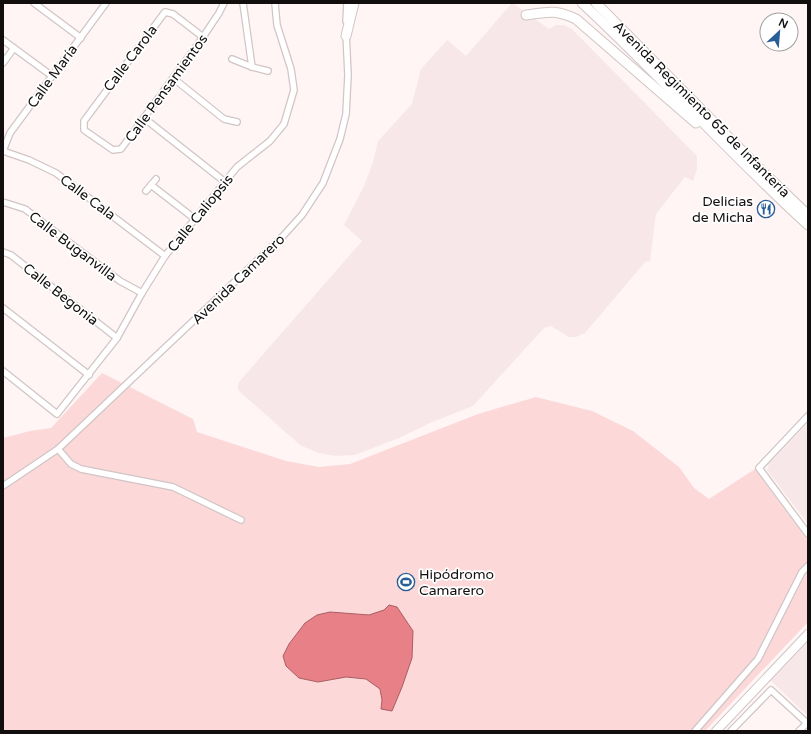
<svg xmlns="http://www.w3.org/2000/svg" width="811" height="734" font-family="'Varela Round',sans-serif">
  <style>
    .built { fill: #f8e7e8 }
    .green { fill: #fcd8d9 }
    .water { fill: #e88187; stroke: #a85e63 }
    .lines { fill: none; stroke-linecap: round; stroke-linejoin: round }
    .minor-casing { stroke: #d1c5c5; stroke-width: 8 }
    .secondary-casing { stroke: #d1c5c5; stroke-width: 10 }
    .primary-casing { stroke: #d1c5c5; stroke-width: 11 }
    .minor { stroke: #fff; stroke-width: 5.5 }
    .secondary { stroke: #fff; stroke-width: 8 }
    .primary { stroke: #fff; stroke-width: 9 }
    .labels { text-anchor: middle; stroke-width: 3.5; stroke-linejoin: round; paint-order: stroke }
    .street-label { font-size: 14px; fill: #120e0e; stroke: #fff }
    .poi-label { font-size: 14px; fill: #120e0e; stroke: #fff; text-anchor: end }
  </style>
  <rect width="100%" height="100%" fill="#fff5f5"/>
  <g class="built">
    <path d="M512,3H513L549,29L556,25H564L572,29L697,156V169L693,181L685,177L656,214L650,262L646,261L585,333L576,337H569L551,326L544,328L473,406L430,423L399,438L355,455L336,456L318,453L300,445L238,390V386L239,382L362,241L344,225L364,186L373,162L378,141L412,104L421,69L447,40L466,56Z"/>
    <path d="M808,423V524L767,470L769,464Z"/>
    <path d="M808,638V716L770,680Z"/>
  </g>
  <path class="green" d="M102,373L193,419L197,432L286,461L319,467L350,464L478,414L536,397L592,411L633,431L679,467L694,488L709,499L755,469L808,541V622L705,731H3V438L30,431L51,428Z"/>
  <path class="water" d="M389,605L397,607L413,631L412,658L402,687L392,711L381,709L382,700L380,689L366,679L346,677L318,682L299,678L286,666L283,656L289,644L305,623L317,615L330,612L369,615L384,610Z"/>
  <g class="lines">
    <defs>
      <g id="minor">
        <path d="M34,3L81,38"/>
        <path d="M243,3L252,67"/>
        <path d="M346,21L347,3"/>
        <path d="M203,37L173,14L165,12L84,121V130L113,150L121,149L203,37L219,13L224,3"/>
        <path d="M3,40L52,76"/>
        <path d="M232,59L252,67L268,71"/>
        <path d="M3,63L14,48"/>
        <path d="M173,78L224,119L237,122"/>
        <path d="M144,118L225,182"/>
        <path d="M3,151L29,160L56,173L165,256"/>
        <path d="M3,151L10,133L106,3"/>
        <path d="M151,185L195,219"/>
        <path d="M146,191L156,179"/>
        <path d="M3,202L25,209L120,281L142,293"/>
        <path d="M3,252L11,255L117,338"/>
        <path d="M3,308L89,375"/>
        <path d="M3,371L57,414L117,338L142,293L165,256L237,167L270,141L284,124L294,90L291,69L277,25L275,3"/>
        <path d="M808,416L759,468L808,534"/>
        <path d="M58,449L71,464L81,469L173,487L241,520"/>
        <path d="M3,486L58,449L283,236L302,215L323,183L340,139L346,114L348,75L346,33"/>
        <path d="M695,731L758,659L802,572L808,566"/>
        <path d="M731,731L771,690L808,724"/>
        <path d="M799,731L808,722"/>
      </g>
      <path id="secondary" d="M716,731L808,634"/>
      <g id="primary">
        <path d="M582,3C660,75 730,154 808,225"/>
        <path d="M596,3L764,173L808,215"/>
        <path d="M526,15C548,12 555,9 576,19L696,123"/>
        <path d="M346,36L354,3"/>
      </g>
    </defs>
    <use href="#minor" class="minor-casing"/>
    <use href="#secondary" class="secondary-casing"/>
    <use href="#primary" class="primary-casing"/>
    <use href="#minor" class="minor"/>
    <use href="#secondary" class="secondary"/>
    <use href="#primary" class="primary"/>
  </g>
  <defs>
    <symbol id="restaurant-ring" viewBox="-11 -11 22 22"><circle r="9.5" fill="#fff" stroke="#285e97" stroke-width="1.5"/><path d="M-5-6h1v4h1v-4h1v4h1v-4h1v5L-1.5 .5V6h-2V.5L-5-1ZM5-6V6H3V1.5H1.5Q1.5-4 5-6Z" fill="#285e97"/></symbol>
    <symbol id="stadium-ring" viewBox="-11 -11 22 22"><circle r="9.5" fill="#fff" stroke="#285e97" stroke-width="1.5"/><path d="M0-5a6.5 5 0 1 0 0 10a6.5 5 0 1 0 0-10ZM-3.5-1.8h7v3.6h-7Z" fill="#285e97"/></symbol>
  </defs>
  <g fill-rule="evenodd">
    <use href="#restaurant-ring" x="756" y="199" width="20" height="20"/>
    <use href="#stadium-ring" x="396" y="572" width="20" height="20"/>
  </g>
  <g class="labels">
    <g class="street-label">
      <text transform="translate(130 58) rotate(-53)" y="5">Calle Carola</text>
      <text transform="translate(52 76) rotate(-54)" y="5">Calle María</text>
      <text transform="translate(166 88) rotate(-54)" y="5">Calle Pensamientos</text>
      <text transform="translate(702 109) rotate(45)" y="5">Avenida Regimiento 65 de Infantería</text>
      <text transform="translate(88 197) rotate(37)" y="5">Calle Cala</text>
      <text transform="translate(200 213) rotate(-51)" y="5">Calle Caliopsis</text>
      <text transform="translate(73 246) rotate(37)" y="5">Calle Buganvilla</text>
      <text transform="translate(238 279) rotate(-44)" y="5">Avenida Camarero</text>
      <text transform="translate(61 294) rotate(38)" y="5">Calle Begonia</text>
    </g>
    <g class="poi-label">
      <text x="753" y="206">Delicias<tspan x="753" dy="16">de Micha</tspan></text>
      <text x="419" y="579" text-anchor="start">Hipódromo<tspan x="419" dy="16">Camarero</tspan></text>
    </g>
  </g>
  <rect width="811" height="734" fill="none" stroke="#120e0e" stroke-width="8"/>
  <g transform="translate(779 32) rotate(26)"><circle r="19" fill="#ffffff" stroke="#a09f9f"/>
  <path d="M0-3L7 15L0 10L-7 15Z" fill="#285e97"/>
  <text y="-6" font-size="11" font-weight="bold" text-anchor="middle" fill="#120e0e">N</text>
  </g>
</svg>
